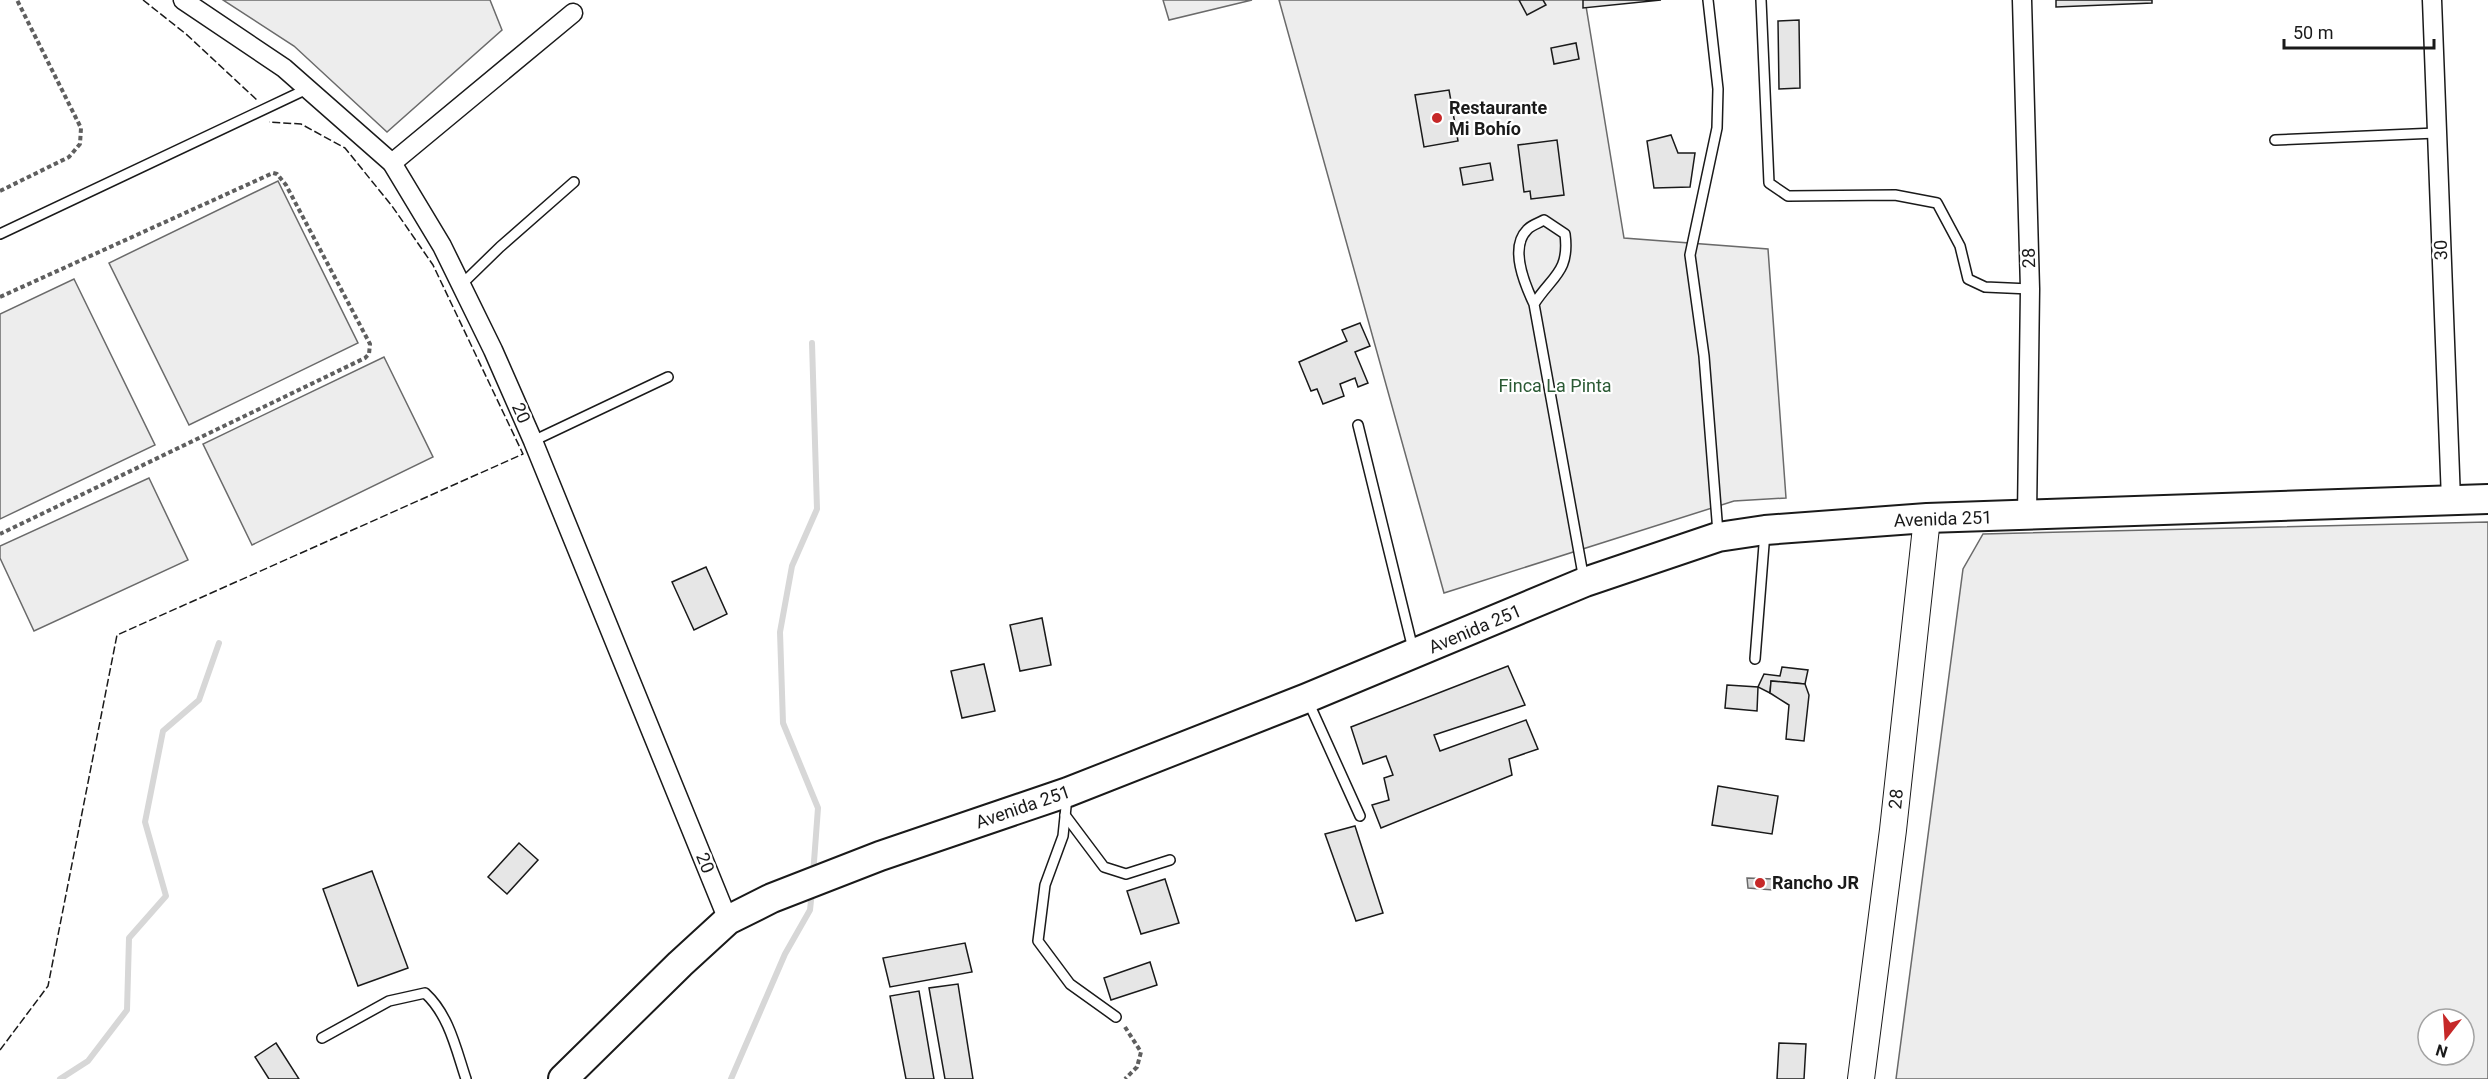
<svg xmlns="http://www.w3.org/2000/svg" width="2488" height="1079" font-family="Roboto,sans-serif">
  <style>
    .built { fill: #ededed; stroke: #6a6a6a; stroke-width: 1.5; fill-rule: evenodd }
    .water { fill: #d7d7d7; stroke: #6a6a6a; stroke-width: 1.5 }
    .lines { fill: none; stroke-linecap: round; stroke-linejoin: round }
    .stream { stroke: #d7d7d7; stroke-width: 6 }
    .building { fill: #e6e6e6; stroke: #1a1a1a; stroke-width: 1.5 }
    .lane-casing { stroke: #1a1a1a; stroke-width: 12 }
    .street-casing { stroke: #1a1a1a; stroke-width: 21 }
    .secondary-casing { stroke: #1a1a1a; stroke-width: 28 }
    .primary-casing { stroke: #1a1a1a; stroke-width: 32 }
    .path { stroke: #5f5f5f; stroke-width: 4; stroke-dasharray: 4.5 3; stroke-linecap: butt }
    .lane { stroke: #fff; stroke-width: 9 }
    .street { stroke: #fff; stroke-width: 18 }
    .secondary { stroke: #fff; stroke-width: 26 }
    .primary { stroke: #fff; stroke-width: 28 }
    .fence { stroke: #1a1a1a; stroke-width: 1.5; stroke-dasharray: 8 3; stroke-linecap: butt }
    .poi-dot { fill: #c62828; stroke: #fff; stroke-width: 2 }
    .labels { text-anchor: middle; stroke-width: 4.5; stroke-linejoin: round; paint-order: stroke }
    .poi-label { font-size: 18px; font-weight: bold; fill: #1a1a1a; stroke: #fff; text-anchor: start }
    .street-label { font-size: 18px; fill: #1a1a1a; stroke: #fff }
    .park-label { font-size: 18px; fill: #2b5a34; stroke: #fff }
  </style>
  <rect width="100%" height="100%" fill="#fff"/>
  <g class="built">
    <path d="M223,0H490L502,30L387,132L294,46Z"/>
    <path d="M1163,0H1252L1169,20Z"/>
    <path d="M1279,0H1585L1624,238L1768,249L1786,498L1734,501L1444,593Z"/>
    <path d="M278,181L358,343L189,425L109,263Z"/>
    <path d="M74,279L155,445L0,519V314Z"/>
    <path d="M384,357L433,457L252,545L203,444Z"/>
    <path d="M149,478L188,560L34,631L0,558V546Z"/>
    <path d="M2488,522V1079H1896L1963,569L1983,534ZM2428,1019H2464V1055H2428Z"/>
  </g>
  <path class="water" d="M1747,878L1774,879L1773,890L1748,888Z"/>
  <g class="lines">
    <g class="stream">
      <path d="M812,343L817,509L792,566L780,632L783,723L818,808L813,875"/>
      <path d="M60,1079L88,1061L127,1010L129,938L166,896L145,822L163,731L199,700L219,643"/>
      <path d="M731,1079L785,954L810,910L812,891"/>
    </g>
  </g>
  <g class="building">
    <path d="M1519,0H1543L1546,5L1527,15Z"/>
    <path d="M1583,0H1661L1583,8Z"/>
    <path d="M2056,0H2152V3L2056,7Z"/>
    <path d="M1799,20L1800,88L1779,89L1778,21Z"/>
    <path d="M1576,43L1579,59L1554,64L1551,48Z"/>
    <path d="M1449,90L1458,141L1424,147L1415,95Z"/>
    <path d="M1671,135L1678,153H1695L1690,187L1654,188L1647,141Z"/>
    <path d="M1557,140L1564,195L1531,199L1530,191L1524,192L1518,145Z"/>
    <path d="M1490,163L1493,180L1463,185L1460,168Z"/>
    <path d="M1360,323L1370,346L1355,352L1368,383L1358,387L1355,378L1340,384L1344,396L1323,404L1317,389L1311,391L1299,362L1347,341L1342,330Z"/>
    <path d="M706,567L727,614L694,630L672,582Z"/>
    <path d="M1042,618L1051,665L1020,671L1010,625Z"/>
    <path d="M984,664L995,711L962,718L951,671Z"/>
    <path d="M1508,666L1525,705L1434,735L1440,751L1526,720L1538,749L1509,759L1512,775L1381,828L1372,805L1389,800L1384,778L1393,775L1386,756L1363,764L1351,727Z"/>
    <path d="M1782,667L1808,670L1805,684L1771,681L1770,693L1758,687L1764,674L1780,676Z"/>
    <path d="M1771,681L1805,684L1809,695L1804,741L1786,739L1789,705L1770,693Z"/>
    <path d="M1727,685L1758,687L1757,711L1725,708Z"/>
    <path d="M1718,786L1778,796L1772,834L1712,825Z"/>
    <path d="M1355,826L1383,913L1356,921L1325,834Z"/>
    <path d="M519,843L538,860L507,894L488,877Z"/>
    <path d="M372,871L408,968L358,986L323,889Z"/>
    <path d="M1165,879L1179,923L1141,934L1127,891Z"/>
    <path d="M965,943L972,972L890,987L883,958Z"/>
    <path d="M1150,962L1157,985L1111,1000L1104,978Z"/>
    <path d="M958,984L973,1079H945L929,988Z"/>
    <path d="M919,991L934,1079H906L890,996Z"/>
    <path d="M276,1043L299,1079H269L255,1057Z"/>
    <path d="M1779,1043L1806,1044L1804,1079H1777Z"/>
  </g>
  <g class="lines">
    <defs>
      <g id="lane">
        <path d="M1708,0L1718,89L1717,128L1690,255L1704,356L1718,533"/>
        <path d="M1761,0L1769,183L1788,196L1895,195L1937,203L1960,246L1968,279L1985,287L2030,289"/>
        <path d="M2275,140L2436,133"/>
        <path d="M0,234L307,89"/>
        <path d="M461,285L500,247L574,182"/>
        <path d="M1534,304C1552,276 1570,272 1565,234L1544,220C1539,223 1531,225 1527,230C1509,248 1525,285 1534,304L1584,580"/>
        <path d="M1358,425L1413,649"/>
        <path d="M533,441L668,377"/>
        <path d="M1755,659L1765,532"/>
        <path d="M1308,701L1360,816"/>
        <path d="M1067,797L1063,836L1045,885L1038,941L1070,984L1116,1017"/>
        <path d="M1065,815L1104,867L1126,874L1170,860"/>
        <path d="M322,1038L389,1001L425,993C449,1015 456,1049 466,1079"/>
      </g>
      <g id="street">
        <path d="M183,0L284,68L392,163L442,246L493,350L533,441L728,920"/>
        <path d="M2022,0L2030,289L2027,516"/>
        <path d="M2432,0L2451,500"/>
        <path d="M392,163L573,13"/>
      </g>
      <path id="secondary" d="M1861,1079L1893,830L1927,518"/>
      <path id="primary" d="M563,1079L680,964L728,920L772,898L880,856L1068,792L1307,698L1585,582L1718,537L1765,530L1927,518L2488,499"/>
    </defs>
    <use href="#lane" class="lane-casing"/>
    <use href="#street" class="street-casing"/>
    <use href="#secondary" class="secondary-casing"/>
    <use href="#primary" class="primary-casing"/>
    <g class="path">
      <path d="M0,191L69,157L80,144L81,128L17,0"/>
      <path d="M0,297L273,173L277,174L286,185L370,344L369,354L365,358L0,534"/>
      <path d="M1125,1027L1141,1052L1137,1067L1125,1079"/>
    </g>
    <use href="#lane" class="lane"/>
    <use href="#street" class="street"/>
    <use href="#secondary" class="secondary"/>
    <use href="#primary" class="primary"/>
    <g class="fence">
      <path d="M143,0L186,34L258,101"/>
      <path d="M0,1050L48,986L117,635L523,454L433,265L392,206L345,148L301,124L269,122"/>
    </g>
  </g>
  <g class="poi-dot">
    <circle cx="1437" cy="118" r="6"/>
    <circle cx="1760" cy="883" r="6"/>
  </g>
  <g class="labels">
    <g class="poi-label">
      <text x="1449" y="114">Restaurante<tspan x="1449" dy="21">Mi Bohío</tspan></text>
      <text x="1772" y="889">Rancho JR</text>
    </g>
    <g class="street-label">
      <text transform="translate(2441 250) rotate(-92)" y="6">30</text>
      <text transform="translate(2029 258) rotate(-92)" y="6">28</text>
      <text transform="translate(521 413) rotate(66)" y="6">20</text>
      <text transform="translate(1943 519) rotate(-2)" y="6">Avenida 251</text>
      <text transform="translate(1475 629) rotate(-23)" y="6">Avenida 251</text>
      <text transform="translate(1896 799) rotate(-84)" y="6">28</text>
      <text transform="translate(1023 807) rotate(-19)" y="6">Avenida 251</text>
      <text transform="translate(705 863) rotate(68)" y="6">20</text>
    </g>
    <g class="park-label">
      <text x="1555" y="392">Finca La Pinta</text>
    </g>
  </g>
  <g transform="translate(2446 1037) rotate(197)"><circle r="28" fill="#ffffff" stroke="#a3a3a3" stroke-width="1.5"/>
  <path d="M0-4.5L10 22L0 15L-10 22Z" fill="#c62828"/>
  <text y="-9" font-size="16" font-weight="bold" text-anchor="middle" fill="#1a1a1a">N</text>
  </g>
  <path d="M2284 39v9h150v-9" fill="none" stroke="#1a1a1a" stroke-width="3"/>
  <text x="2293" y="39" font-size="18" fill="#1a1a1a" stroke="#ffffff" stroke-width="4.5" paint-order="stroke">50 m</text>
</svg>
